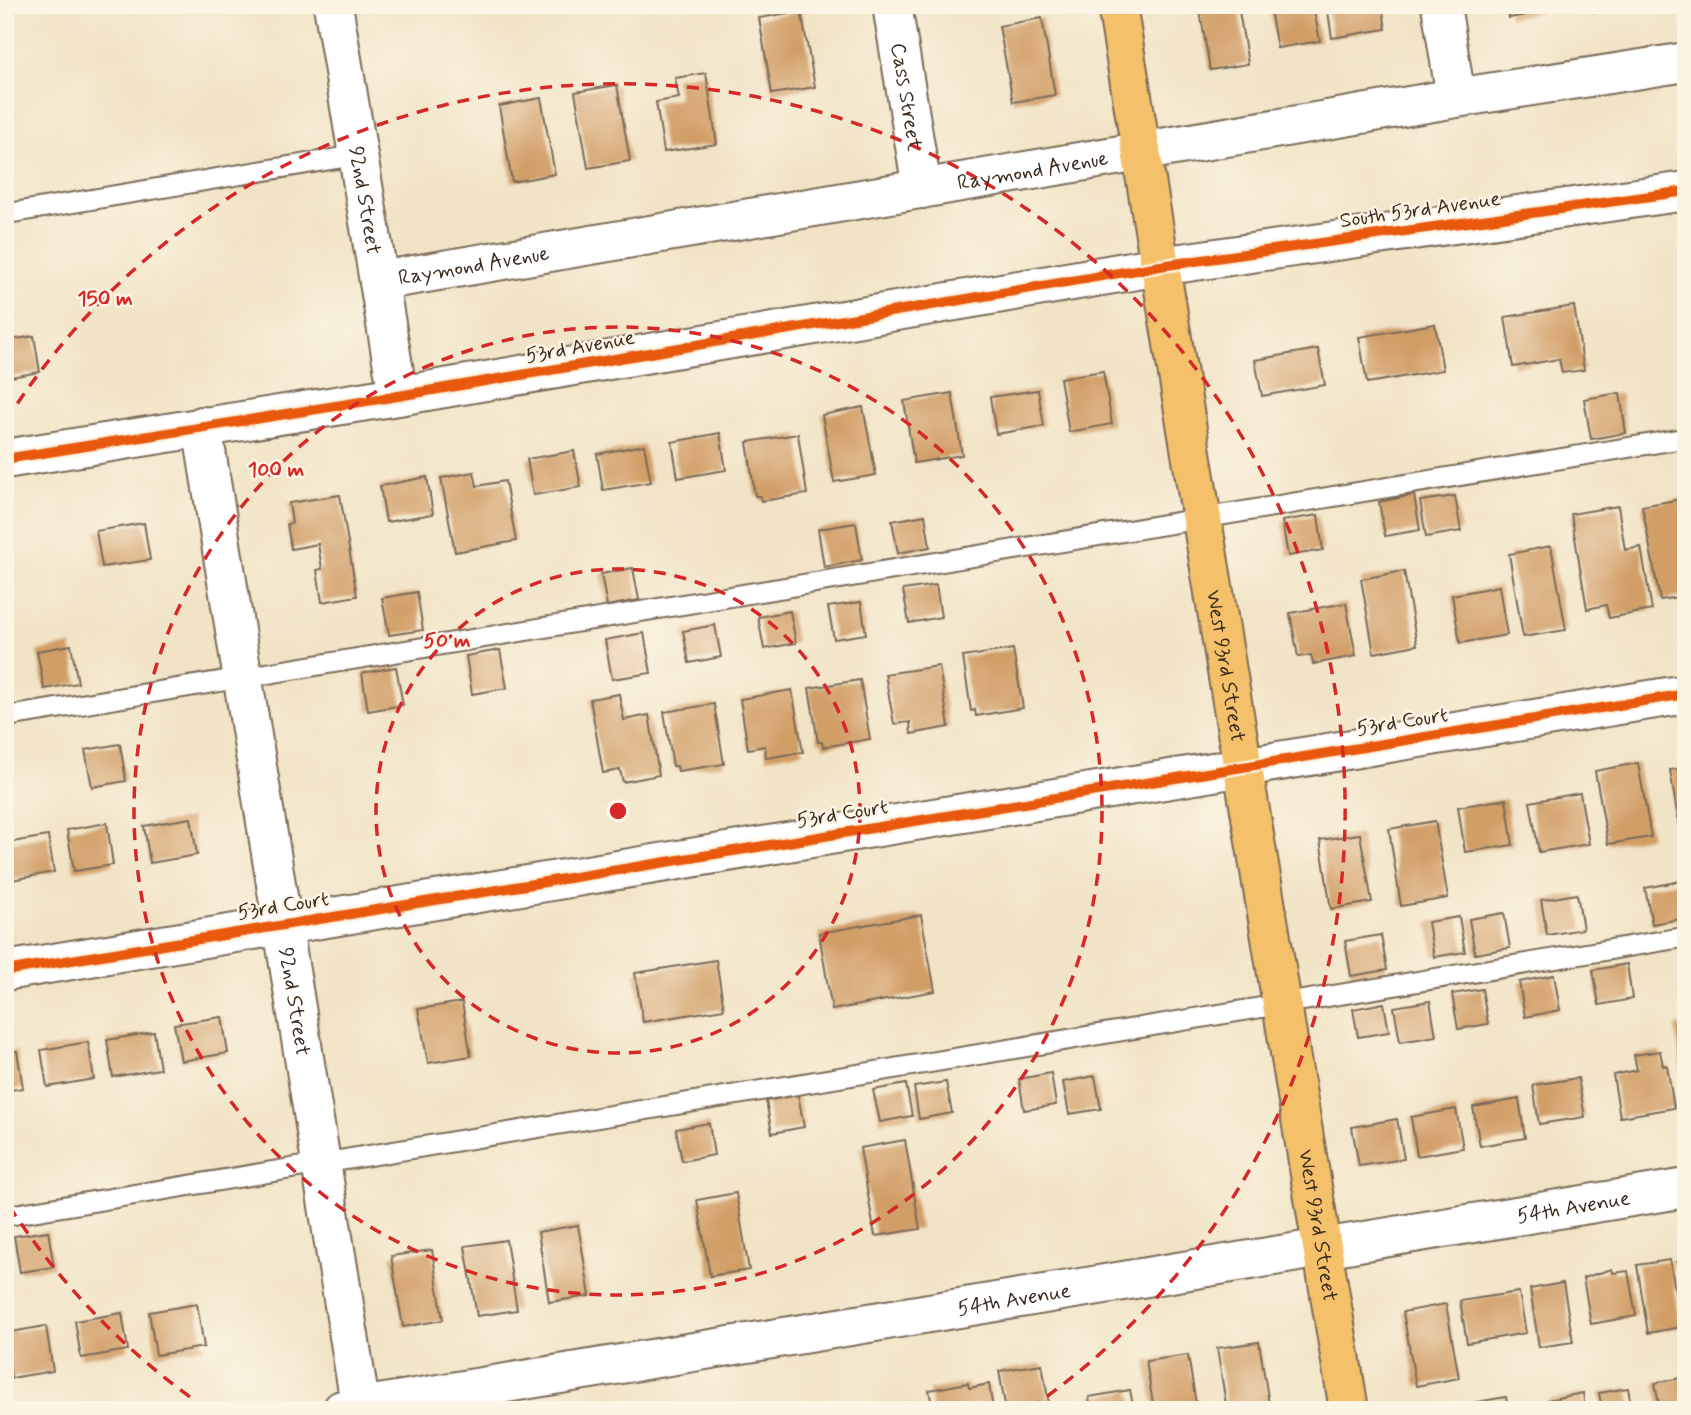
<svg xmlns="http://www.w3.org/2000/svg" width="1691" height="1415" font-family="Mynerve,sans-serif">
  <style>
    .building { fill: #d19e66 }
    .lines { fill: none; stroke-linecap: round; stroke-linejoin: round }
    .lane-casing { stroke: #7b6b58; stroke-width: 23 }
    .street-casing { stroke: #7b6b58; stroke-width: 42 }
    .primary-casing { stroke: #7b6b58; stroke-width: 42 }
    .lane { stroke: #fff; stroke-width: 19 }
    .street { stroke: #fff; stroke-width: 38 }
    .primary { stroke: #f4c16a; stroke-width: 38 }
    .cycleway-casing { stroke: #fcf5e5; stroke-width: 15 }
    .cycleway { stroke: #e8590c; stroke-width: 10 }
    .ring { fill: none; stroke: #d62828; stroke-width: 3.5; stroke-dasharray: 12 9 }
    .labels { text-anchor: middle; stroke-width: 5; stroke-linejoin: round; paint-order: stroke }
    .street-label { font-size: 21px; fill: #3b2a1e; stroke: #fcf5e5 }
    .centre { fill: #d62828; stroke: #fcf5e5; stroke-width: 3.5 }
    .ring-label { font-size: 21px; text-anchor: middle; font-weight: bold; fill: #d62828; stroke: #fcf5e5; stroke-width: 5; stroke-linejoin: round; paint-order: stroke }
  </style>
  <rect width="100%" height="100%" fill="#fcf5e5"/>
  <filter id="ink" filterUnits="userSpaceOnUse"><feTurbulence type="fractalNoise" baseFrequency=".0143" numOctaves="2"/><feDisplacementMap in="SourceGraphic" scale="14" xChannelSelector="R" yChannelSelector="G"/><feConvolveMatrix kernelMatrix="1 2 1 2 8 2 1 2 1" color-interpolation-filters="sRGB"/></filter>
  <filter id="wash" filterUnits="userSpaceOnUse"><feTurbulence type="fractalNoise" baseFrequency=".00686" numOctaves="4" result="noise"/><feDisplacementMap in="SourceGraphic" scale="28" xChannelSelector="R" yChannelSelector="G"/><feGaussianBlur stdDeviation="1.57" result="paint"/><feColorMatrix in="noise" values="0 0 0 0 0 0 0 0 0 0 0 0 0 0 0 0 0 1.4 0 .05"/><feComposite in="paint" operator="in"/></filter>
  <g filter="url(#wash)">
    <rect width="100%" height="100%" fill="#f1e3c5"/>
    <g id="blocks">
      <g class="building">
        <path d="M1199,5H1238L1248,64L1210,70Z"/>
        <path d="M1269,5H1313L1320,41L1277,48Z"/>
        <path d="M1327,5H1382L1386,29L1332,38Z"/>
        <path d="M1507,5H1547L1548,11L1509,18Z"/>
        <path d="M1593,5H1626V7L1594,12Z"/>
        <path d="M801,11L815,87L772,94L759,18Z"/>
        <path d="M1042,18L1055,95L1013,102L999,26Z"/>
        <path d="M706,73L717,144L664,152L656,102L679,98L675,78Z"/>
        <path d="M617,85L630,161L588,168L575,92Z"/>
        <path d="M541,98L555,174L512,182L499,106Z"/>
        <path d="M1574,306L1584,370L1562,373L1559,359L1513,367L1505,317Z"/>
        <path d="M1435,324L1443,370L1367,383L1359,337Z"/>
        <path d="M34,336L40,372L5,378V341Z"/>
        <path d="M1318,349L1325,385L1262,396L1255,360Z"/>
        <path d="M1103,371L1112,424L1069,432L1060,378Z"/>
        <path d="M1038,390L1044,426L996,434L990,397Z"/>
        <path d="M952,393L962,455L914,463L904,401Z"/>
        <path d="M1620,393L1626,433L1591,439L1584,399Z"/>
        <path d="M863,407L876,475L834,482L822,415Z"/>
        <path d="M720,433L726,470L678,478L672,442Z"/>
        <path d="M798,434L807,494L761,501L760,496H755L747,442Z"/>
        <path d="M644,445L651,482L603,490L597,454Z"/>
        <path d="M574,451L581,487L533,495L527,459Z"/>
        <path d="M474,472L477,486L505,481L516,541L455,552L441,478Z"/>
        <path d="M427,477L433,514L386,522L380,486Z"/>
        <path d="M340,495L357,596L322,602L317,570L322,569L318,544L291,549L287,524L292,523L289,503Z"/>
        <path d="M1414,495L1420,530L1385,536L1379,502Z"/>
        <path d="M1455,496L1461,531L1426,537L1420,501Z"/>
        <path d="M1686,498V606L1680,607L1679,597L1660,600L1642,506Z"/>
        <path d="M1618,506L1625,550L1641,547L1652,610L1609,618L1606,605L1587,609L1571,514Z"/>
        <path d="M925,515L930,547L898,553L892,521Z"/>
        <path d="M1318,515L1323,550L1288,556L1282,521Z"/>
        <path d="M144,523L150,560L102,567L96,531Z"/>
        <path d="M856,523L862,560L824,567L818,529Z"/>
        <path d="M1551,546L1566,630L1523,637L1509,554Z"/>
        <path d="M633,568L639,600L607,606L601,574Z"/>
        <path d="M1404,571L1417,645L1374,653L1361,579Z"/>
        <path d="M936,585L941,617L909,623L903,590Z"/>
        <path d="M1499,586L1507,635L1460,643L1452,595Z"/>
        <path d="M417,592L423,630L389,635L382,598Z"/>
        <path d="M861,602L866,634L834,639L828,607Z"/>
        <path d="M1346,603L1356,656L1313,664L1311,655L1298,657L1290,613Z"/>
        <path d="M790,611L796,643L764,649L758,617Z"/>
        <path d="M715,625L721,657L689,663L683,631Z"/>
        <path d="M644,633L651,673L612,679L605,640Z"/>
        <path d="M71,645L78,683L44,689L37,651Z"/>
        <path d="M1013,649L1023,708L976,716L975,710L971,711L963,657Z"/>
        <path d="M500,650L507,688L472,694L466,656Z"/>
        <path d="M939,666L949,727L911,734L910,722L894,724L885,674Z"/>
        <path d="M396,667L403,705L368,711L362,673Z"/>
        <path d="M860,680L870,739L823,747L822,742H818L809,688Z"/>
        <path d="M792,690L803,752L766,758L765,746L748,749L740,699Z"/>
        <path d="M619,694L624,720L649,715L659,775L623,782L620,770L603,773L590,699Z"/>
        <path d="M714,704L724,764L678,771L677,766H673L664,712Z"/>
        <path d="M120,744L126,781L92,787L85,750Z"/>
        <path d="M1638,763L1651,837L1608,844L1595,771Z"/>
        <path d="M1686,768V857H1684L1670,770Z"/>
        <path d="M1580,793L1589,844L1539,852L1530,802Z"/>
        <path d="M1506,799L1513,845L1465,852L1458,807Z"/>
        <path d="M191,818L197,855L150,863L144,826Z"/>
        <path d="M1435,821L1448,898L1401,906L1389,829Z"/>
        <path d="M107,823L113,865L74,871L67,830Z"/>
        <path d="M1360,834L1372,902L1331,909L1320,840Z"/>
        <path d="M48,836L54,872L12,880L6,843Z"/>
        <path d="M1681,881L1686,918L1652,924L1645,888Z"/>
        <path d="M1577,894L1583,929L1547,935L1541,900Z"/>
        <path d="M1504,913L1510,948L1475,954L1469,919Z"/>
        <path d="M921,915L935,991L832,1010L819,933Z"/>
        <path d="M1459,917L1465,952L1434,957L1428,922Z"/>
        <path d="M1381,935L1387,970L1351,976L1345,941Z"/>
        <path d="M716,960L724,1009L643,1022L635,973Z"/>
        <path d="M1627,964L1632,999L1599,1005L1593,970Z"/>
        <path d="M1554,975L1560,1010L1525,1017L1519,982Z"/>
        <path d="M1482,989L1488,1024L1458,1029L1452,994Z"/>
        <path d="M1430,1001L1436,1036L1400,1042L1394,1007Z"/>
        <path d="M462,1002L471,1056L428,1063L418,1009Z"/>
        <path d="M1384,1003L1389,1032L1358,1037L1353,1009Z"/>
        <path d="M222,1017L228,1053L181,1061L174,1024Z"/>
        <path d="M1686,1025V1085H1684L1675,1026Z"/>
        <path d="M154,1032L160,1069L113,1077L107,1040Z"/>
        <path d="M88,1042L94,1079L47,1087L41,1050Z"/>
        <path d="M17,1051L23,1088L5,1091V1053Z"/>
        <path d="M1660,1051L1663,1066L1667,1065L1674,1108L1620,1117L1613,1075L1637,1070L1634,1055Z"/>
        <path d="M1051,1073L1056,1105L1024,1110L1019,1079Z"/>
        <path d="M1095,1076L1101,1109L1069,1114L1063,1082Z"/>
        <path d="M1578,1078L1585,1117L1539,1124L1533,1085Z"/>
        <path d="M946,1082L952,1113L919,1119L914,1087Z"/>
        <path d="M906,1084L912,1116L880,1122L873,1090Z"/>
        <path d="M798,1095L804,1127L772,1133L766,1101Z"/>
        <path d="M1519,1099L1525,1138L1480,1146L1473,1107Z"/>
        <path d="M1456,1109L1463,1148L1417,1156L1411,1117Z"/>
        <path d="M1397,1119L1404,1159L1359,1166L1352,1127Z"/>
        <path d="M709,1123L714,1155L682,1161L676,1129Z"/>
        <path d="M905,1140L920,1229L875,1236L860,1148Z"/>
        <path d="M736,1193L749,1270L710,1276L697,1200Z"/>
        <path d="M578,1225L590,1296L549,1302L538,1232Z"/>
        <path d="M48,1231L54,1267L20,1272L14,1236Z"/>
        <path d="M506,1240L517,1310L477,1316L465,1246Z"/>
        <path d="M432,1250L443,1320L403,1327L391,1256Z"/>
        <path d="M1670,1260L1681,1327L1648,1333L1637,1265Z"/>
        <path d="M1686,1261V1310H1684L1677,1262Z"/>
        <path d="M1612,1269L1613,1273L1628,1271L1636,1316L1591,1324L1583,1278Z"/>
        <path d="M1563,1283L1573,1342L1539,1347L1530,1289Z"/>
        <path d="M1519,1292L1526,1333L1467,1343L1460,1301Z"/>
        <path d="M197,1304L204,1347L156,1355L149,1312Z"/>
        <path d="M1446,1304L1459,1378L1416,1386L1403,1312Z"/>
        <path d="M122,1313L128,1350L81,1358L75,1321Z"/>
        <path d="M46,1326L53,1371L11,1378L5,1333Z"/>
        <path d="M1259,1342L1270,1410H1227L1217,1348Z"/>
        <path d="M1188,1355L1197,1410H1154L1146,1361Z"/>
        <path d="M1042,1364L1050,1410H1006L999,1371Z"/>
        <path d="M1686,1377V1410H1660L1655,1383Z"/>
        <path d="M968,1383L969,1388L989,1384L993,1410H933L929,1390Z"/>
        <path d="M1628,1388L1632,1410H1602L1599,1393Z"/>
        <path d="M1130,1390L1134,1410H1091L1089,1397Z"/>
        <path d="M1583,1393L1585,1410H1549L1547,1400Z"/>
        <path d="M1506,1397L1508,1410H1473L1471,1403Z"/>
        <path d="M911,1405L916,1410H895L897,1407Z"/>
      </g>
    </g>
  </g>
  <g filter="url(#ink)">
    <use href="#blocks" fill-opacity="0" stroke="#7b6b58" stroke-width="2"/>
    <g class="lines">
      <defs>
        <g id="lane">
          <path d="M5,214L358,155"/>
          <path d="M5,717L1686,438"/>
          <path d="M5,1216L1686,937"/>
        </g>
        <g id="street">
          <path id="s1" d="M333,5L398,396"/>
          <path id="s2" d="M892,5L922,189"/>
          <path d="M1441,5L1456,98"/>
          <path id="s3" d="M379,281L1456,98L1686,62"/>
          <path id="s4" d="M202,426L361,1410"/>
          <path d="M5,459L398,396L1160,266L1686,191"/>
          <path d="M5,971L1686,694"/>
          <path id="s5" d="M342,1410L1686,1188"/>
        </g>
        <g id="primary">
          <path id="s6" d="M1117,5L1349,1410"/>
        </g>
      </defs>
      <use href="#lane" class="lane-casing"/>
      <use href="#street" class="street-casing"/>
      <use href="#primary" class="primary-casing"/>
      <use href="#lane" class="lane"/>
      <use href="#street" class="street"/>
      <use href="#primary" class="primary"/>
      <defs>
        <g id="cycleway">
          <path d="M5,459L398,396L1160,266L1686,191"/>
          <path d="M5,971L1686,694"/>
        </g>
      </defs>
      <use href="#cycleway" class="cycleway-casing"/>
      <use href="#cycleway" class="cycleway"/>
    </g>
  </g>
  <g class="ring">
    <circle cx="618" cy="811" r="242"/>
    <circle cx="618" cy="811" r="484"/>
    <path d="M207 1409A726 726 0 0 1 6 1201M6 421A726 726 0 1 1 1029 1409"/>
  </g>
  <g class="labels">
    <g class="street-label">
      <text dy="7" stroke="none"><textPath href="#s2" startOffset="93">Cass Street</textPath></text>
      <text dy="7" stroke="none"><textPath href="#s3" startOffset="663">Raymond Avenue</textPath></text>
      <text dy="7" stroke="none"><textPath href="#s1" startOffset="198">92nd Street</textPath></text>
      <text transform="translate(1420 209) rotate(-8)" y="7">South 53rd Avenue</text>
      <text dy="7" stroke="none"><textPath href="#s3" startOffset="96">Raymond Avenue</textPath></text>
      <text transform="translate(580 346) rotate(-10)" y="7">53rd Avenue</text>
      <text dy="7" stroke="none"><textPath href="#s6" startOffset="670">West 93rd Street</textPath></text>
      <text transform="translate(1402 721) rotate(-9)" y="7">53rd Court</text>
      <text transform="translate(842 813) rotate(-9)" y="7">53rd Court</text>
      <text transform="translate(283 905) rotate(-9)" y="7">53rd Court</text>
      <text dy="7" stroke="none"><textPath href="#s4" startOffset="583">92nd Street</textPath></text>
      <text dy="7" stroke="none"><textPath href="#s5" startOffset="1248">54th Avenue</textPath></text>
      <text dy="7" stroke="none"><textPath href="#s6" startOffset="1237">West 93rd Street</textPath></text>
      <text dy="7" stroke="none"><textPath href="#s5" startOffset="681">54th Avenue</textPath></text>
    </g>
  </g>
  <circle cx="618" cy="811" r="10" class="centre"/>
  <g class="ring-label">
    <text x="105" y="305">150 m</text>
    <text x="276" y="476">100 m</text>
    <text x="447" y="647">50 m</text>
  </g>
  <rect width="1691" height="1415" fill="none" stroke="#fcf5e5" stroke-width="28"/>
</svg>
